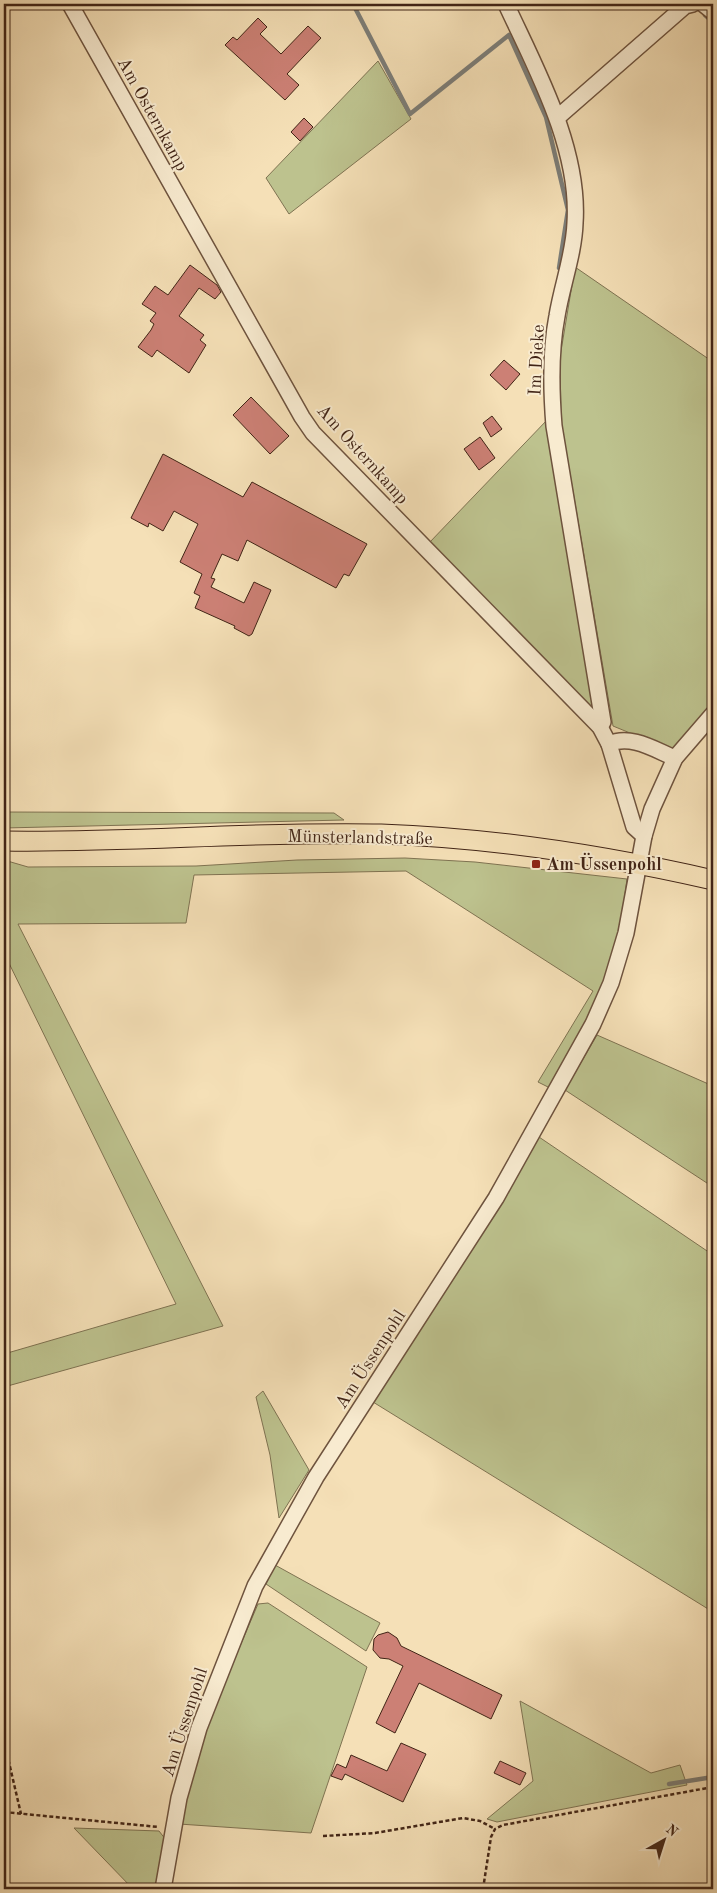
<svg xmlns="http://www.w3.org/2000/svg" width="717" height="1893" font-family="'Old Standard TT',serif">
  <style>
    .green { fill: #bdc28e; stroke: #7f7352 }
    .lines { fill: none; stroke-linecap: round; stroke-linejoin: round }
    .stream { stroke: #7c7e79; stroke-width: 4.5 }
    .building { fill: #cc8075; stroke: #412416 }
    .minor-casing { stroke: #6e533e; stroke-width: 18 }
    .major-casing { stroke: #412416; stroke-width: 21 }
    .path { stroke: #412416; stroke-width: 2.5; stroke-dasharray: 4 2.5; stroke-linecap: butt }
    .minor { stroke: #f8ebd0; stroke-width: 15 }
    .major { stroke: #f5e0b7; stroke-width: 19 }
    .poi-dot { fill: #8f2418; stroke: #f8ebd0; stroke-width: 2 }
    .labels { text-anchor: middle; stroke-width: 4; stroke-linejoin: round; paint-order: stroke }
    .street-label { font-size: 18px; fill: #412416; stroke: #f8ebd0 }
    .poi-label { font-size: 18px; font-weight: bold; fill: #412416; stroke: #f8ebd0; text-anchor: start }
  </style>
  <rect width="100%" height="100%" fill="#f5e0b7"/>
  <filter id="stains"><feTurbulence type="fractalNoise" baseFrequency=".004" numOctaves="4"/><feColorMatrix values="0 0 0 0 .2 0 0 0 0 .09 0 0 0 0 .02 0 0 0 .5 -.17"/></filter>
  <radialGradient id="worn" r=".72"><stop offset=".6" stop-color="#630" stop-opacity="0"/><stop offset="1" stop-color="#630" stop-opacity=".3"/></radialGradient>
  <g class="green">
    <path d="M378,61L411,119L289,214L266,178Z"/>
    <path d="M575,267L713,362V707L674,751L613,726L561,421L560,357Z"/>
    <path d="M548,419L595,706L590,707L429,543Z"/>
    <path d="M4,812L334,813L344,820L4,828Z"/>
    <path d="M405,858L475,862L627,879L620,931L597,1005L552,1089L538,1082L593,991L406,871L194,875L186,923L18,924L223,1326L4,1387V1354L176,1304L4,953V860L28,867L196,866L297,860Z"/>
    <path d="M597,1035L713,1086V1187L565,1090Z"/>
    <path d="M539,1137L713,1255V1612L373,1402Z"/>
    <path d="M263,1391L309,1470L279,1518L270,1455L256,1397Z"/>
    <path d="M275,1565L380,1623L366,1651L266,1584Z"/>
    <path d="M268,1603L367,1667L311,1833L179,1824L204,1730L258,1604Z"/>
    <path d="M520,1701L651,1773L680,1765L687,1785L497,1822L487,1819L533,1781Z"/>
    <path d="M74,1828L159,1831L166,1840L155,1889H133Z"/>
  </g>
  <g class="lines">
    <g class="stream">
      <path d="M353,4L410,114L509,35L546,117L568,210L559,268"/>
      <path d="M705,15L713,22"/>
      <path d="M669,1784L713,1777"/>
    </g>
  </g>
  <g class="building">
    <path d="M258,18L267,27L260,34L281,54L308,26L321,38L287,74L299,85L285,100L225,45L233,37L237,40Z"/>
    <path d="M304,118L313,127L300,141L291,132Z"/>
    <path d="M190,265L217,285L221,292L215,299L199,288L179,316L204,335L200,340L206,345L189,373L157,350L152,357L138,347L151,330L154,324L150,321L156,313L142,304L155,286L168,295Z"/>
    <path d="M504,360L520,374L506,390L490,375Z"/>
    <path d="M251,397L289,436L270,454L233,415Z"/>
    <path d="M492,416L502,429L491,437L483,423Z"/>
    <path d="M480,437L495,458L479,470L464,449Z"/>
    <path d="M163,454L243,497L252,482L367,544L349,576L344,574L336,588L247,540L238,561L222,554L211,578L215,579L211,587L244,603L254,582L271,590L252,634L249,636L234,628L235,626L195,608L200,596L194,593L202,574L180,562L198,524L174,511L163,531L149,523L148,527L131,518Z"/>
    <path d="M388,1632L397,1638L401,1646L502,1695L491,1719L419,1683L395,1733L376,1723L403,1666L389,1659L380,1658L373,1650L374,1639L378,1635Z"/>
    <path d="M401,1743L426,1754L403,1802L345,1774L342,1780L331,1776L337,1764L346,1768L351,1755L387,1771Z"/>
    <path d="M500,1761L526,1773L520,1785L494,1773Z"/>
  </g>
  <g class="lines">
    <defs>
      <g id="minor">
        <path d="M70,4L302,417L313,433L600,727L609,744L634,827L644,836"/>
        <path d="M506,4C536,69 580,148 575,223C574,254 562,285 557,316C550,352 551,389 554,426L603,722L600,727"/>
        <path d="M703,4L713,12"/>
        <path d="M558,117L685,6L693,4"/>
        <path d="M609,744C631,734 655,750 675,758"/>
        <path d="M163,1889L179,1798L199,1728L255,1586L316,1477L496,1198L593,1024L611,983L626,933L644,836L652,809L675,758L713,714"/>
      </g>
      <path id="major" d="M4,841C130,843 255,831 381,834C493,838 604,855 713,880"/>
    </defs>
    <use href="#minor" class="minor-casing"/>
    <use href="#major" class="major-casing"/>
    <g class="path">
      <path d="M4,1741L21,1814"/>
      <path d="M4,1812L159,1827"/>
      <path d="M323,1836L375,1833L463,1818L480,1821L495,1829"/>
      <path d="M483,1889L491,1837L495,1829L503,1825L713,1787"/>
    </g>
    <use href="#minor" class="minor"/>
    <use href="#major" class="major"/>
  </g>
  <rect class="poi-dot" x="531" y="859" width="10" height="10" rx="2.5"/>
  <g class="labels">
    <g class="street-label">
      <text transform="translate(153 114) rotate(61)" y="6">Am Osternkamp</text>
      <text transform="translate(536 360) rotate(-87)" y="6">Im Dieke</text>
      <text transform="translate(363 454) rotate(48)" y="6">Am Osternkamp</text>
      <text transform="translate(360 837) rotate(1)" y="6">Münsterlandstraße</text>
      <text transform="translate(370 1359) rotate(-57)" y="6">Am Üssenpohl</text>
      <text transform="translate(184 1722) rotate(-72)" y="6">Am Üssenpohl</text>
    </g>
    <g class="poi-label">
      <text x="546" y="870">Am Üssenpohl</text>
    </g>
  </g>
  <rect width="717" height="1893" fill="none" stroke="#f5e0b7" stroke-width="20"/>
  <rect x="5" y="5" width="707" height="1883" fill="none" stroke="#412416" stroke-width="2.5"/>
  <rect x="10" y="10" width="697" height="1873" fill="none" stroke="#412416"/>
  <g transform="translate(664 1840) rotate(39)" stroke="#f8ebd0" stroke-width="4" paint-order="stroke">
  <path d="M0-4L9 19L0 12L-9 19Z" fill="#412416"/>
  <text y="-8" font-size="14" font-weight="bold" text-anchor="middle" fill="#412416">N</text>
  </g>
  <rect width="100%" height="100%" filter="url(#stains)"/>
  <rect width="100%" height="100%" fill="url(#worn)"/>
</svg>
